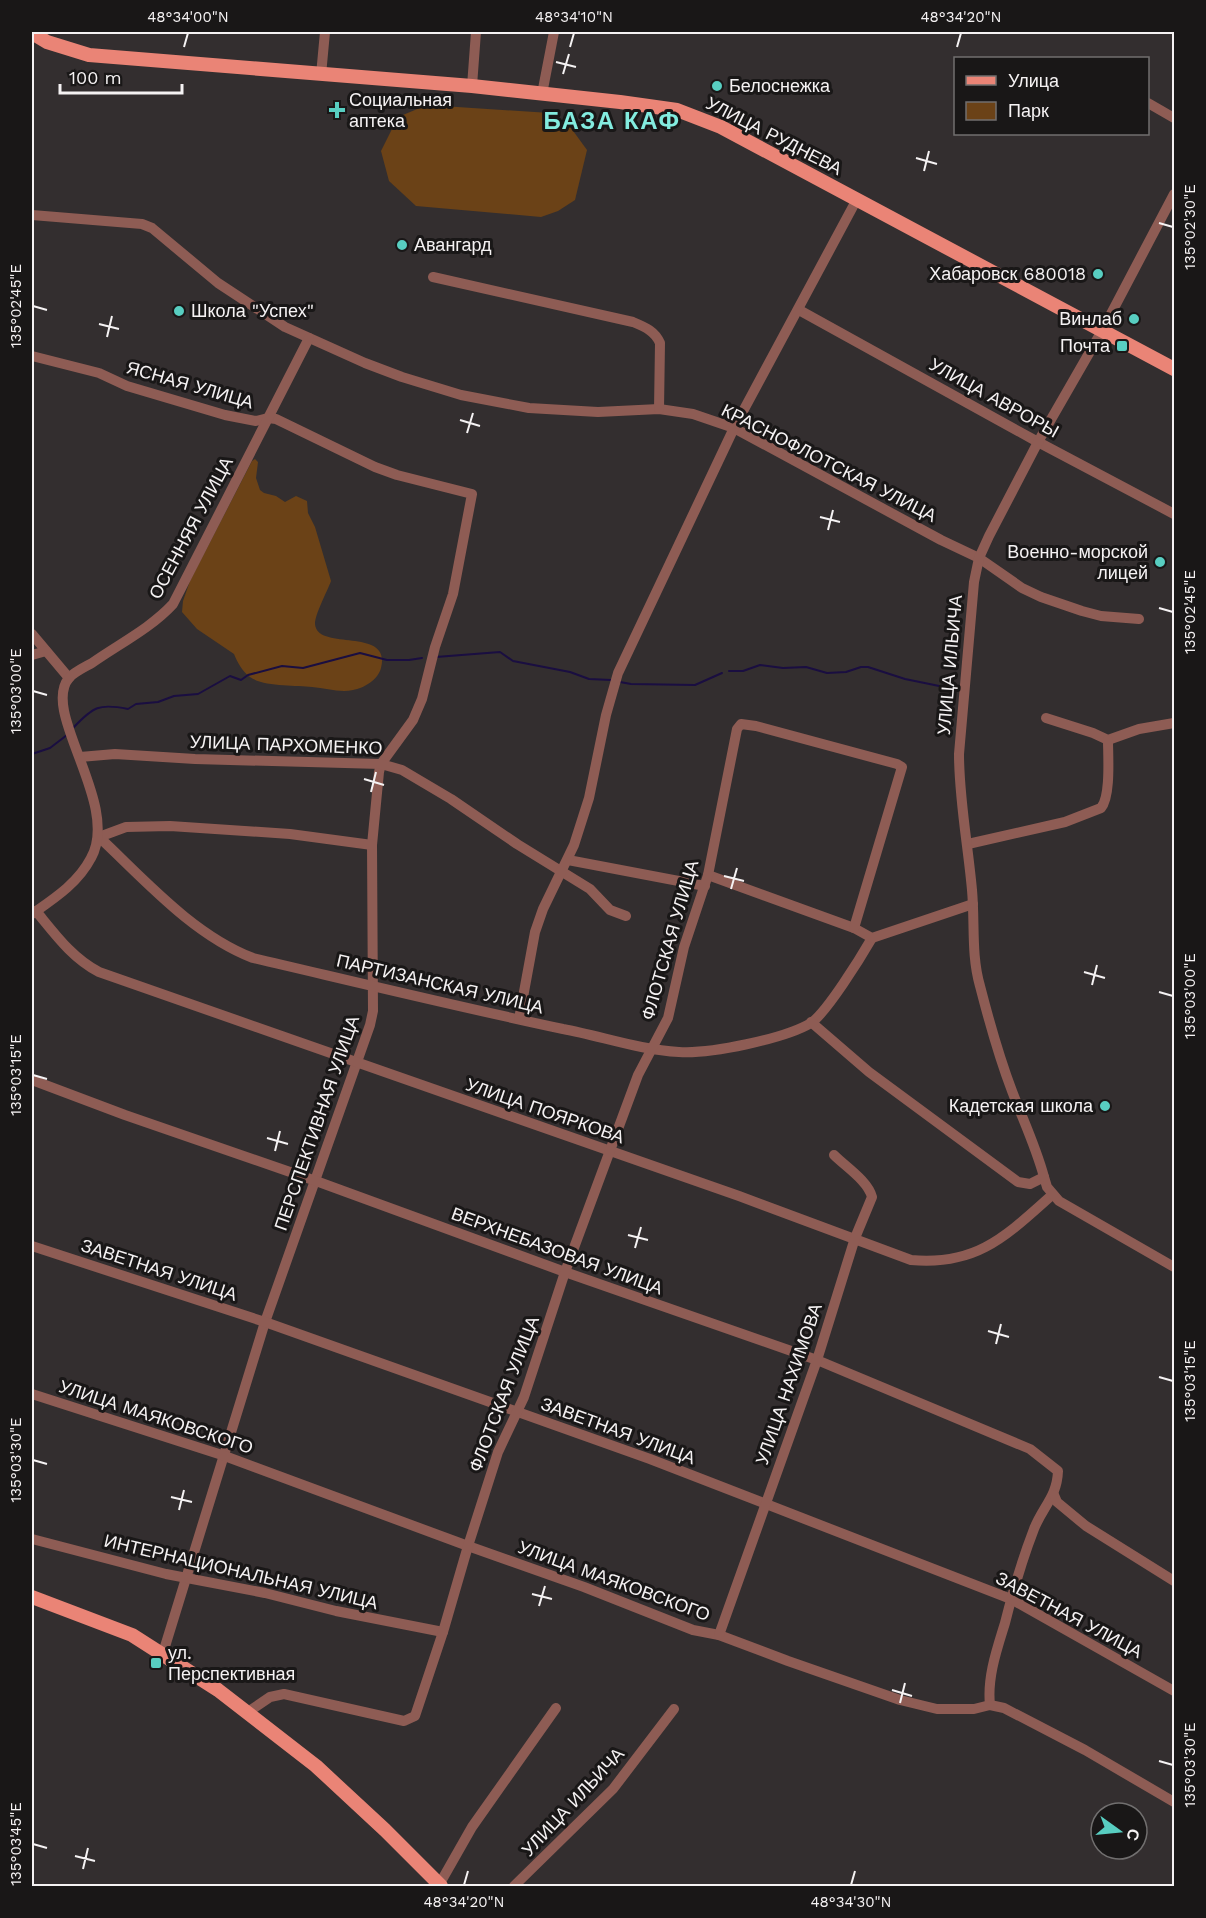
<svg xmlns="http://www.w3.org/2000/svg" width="1206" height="1918" font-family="'Work Sans',sans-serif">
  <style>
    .green { fill: #6b4217 }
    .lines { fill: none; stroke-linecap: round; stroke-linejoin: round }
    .stream { stroke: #1a0e41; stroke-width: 2 }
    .minor { stroke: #8e5c54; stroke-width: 10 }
    .major { stroke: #ea8476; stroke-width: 14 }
    .ticks { fill: none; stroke: #f5f2f3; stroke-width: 2 }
    .poi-dot { fill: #58cec1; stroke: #191717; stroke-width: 2 }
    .labels { text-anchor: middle; stroke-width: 6; stroke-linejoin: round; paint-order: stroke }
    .poi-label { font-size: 18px; fill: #f5f2f3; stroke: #191717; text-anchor: start }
    .street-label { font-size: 18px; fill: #f5f2f3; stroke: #191717 }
    .district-label { font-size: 24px; font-weight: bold; letter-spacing: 1.5px; fill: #83ecdf; stroke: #191717 }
    .neatline { fill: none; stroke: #f5f2f3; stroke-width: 2 }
    .ticks-label { font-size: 15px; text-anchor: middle; fill: #f5f2f3 }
  </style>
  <rect width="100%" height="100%" fill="#332e2f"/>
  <g class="green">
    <path d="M427,105L550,113L571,128L587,150L575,200L558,211L541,217L416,206L389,181L381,151L398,117Z"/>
    <path d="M255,459L258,462L256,478L260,490L264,493L276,496L285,502L296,496L307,501L308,513L315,527L331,581C327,592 315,614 315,624C317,652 392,626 381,668C378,680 364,688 353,690C340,693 326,688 312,687C296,685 263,687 250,677C243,672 237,662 234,654L197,629L182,612L183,601L190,581L252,461Z"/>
  </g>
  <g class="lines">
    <g class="stream">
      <path d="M436,657L500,652L513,661L570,672L589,679L611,680"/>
      <path d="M729,671H743L760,665L783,668L806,667L827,673L846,672L861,667H868L905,679L949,688"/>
      <path d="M620,682L631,684L695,685L722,673"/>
      <path d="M74,727C93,707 99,703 128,709L136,704L158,702L174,696L198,694L230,676L241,680L248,675L282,666L303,668L360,653L387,660H409L422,658"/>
      <path d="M32,754L50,748L67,735"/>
    </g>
    <g class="minor">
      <path d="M321,75L325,32"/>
      <path d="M472,86L476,32"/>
      <path d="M542,94L554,32"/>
      <path d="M1148,103L1174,118"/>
      <path d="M32,215L142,224L152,228L218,283L285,327L365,363L402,377L461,395L529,408L598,412L659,409L693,414L734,428L941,540L979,558L1022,588L1041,597L1082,611L1101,616L1139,619"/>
      <path d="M433,277L633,322C645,327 655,331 660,343L659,409"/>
      <path d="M799,310L1038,442L1174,514"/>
      <path d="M32,356L99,373L127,386L225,415L256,421L268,418L276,419L375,467L397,475L472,494L453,594L435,647L422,699L413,720L381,764L379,772L372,845L373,1011L370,1025L265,1322L163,1653"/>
      <path d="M32,634L69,678"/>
      <path d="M32,655L46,651"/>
      <path d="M1046,718L1093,733L1108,740L1139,729L1174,723"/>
      <path d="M80,757L115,754L195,759L381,764L402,770L451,799L517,844L590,889L610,910L626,916"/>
      <path d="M968,844L1065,822L1101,808C1111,796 1108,756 1108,740"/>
      <path d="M372,845L290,834L170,826L126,827L99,837C145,880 193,935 253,958C356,982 459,1007 563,1029C601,1036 640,1050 679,1052C710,1054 784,1039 811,1023C827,1012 861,957 872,938"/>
      <path d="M568,860L705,886"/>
      <path d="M708,875L854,928L872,938L973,904"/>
      <path d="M36,911C55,934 72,958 99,972L739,1196L911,1260C977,1266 1006,1236 1052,1195"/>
      <path d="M32,914C55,898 78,883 91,858C121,804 40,712 69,678C74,672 85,667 92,663C119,644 151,628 173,604L309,338"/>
      <path d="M519,1019L535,932L543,909L574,845L589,798L606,715L618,673L734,428L857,199"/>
      <path d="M811,1022L869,1072L1018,1182L1030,1184L1044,1177L1047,1187L1059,1201L1174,1267"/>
      <path d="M32,1080L125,1115L316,1181L565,1272L817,1360L1030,1449L1058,1471C1057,1497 1043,1506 1034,1529C1022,1560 1013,1591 1005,1623C997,1649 987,1677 990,1705"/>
      <path d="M1044,1177C1036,1147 1023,1120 1012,1091C999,1057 989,1021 980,986C971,955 975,923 972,890C968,845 959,799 959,754L974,582L979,558L989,536L1038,442L1103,329L1174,194"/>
      <path d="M32,1246L265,1322L650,1459L1011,1599L1174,1691"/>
      <path d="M32,1394L222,1455L468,1546L584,1587L693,1630L719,1635L788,1661L900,1700L937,1709H974L990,1705L1004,1708L1085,1750L1174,1802"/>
      <path d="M1054,1495L1057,1502L1086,1526L1174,1581"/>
      <path d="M32,1539L166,1574L265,1593L336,1611L443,1632"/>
      <path d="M719,1635L817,1360L855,1238L872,1197C868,1181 846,1167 834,1155"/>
      <path d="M248,1712L270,1697L284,1694L404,1721L415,1716L443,1632L468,1546L498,1452L524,1397L565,1272L638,1075L668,1018L684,947L708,875L737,729L741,724L756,726L897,764L902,767L854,928"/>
      <path d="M439,1885L472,1827L556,1708"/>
      <path d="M514,1886L613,1789L674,1709"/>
    </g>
    <g class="major">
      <path d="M32,33L47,42L89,55L472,86L620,102L677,110L721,127L1174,369"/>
      <path d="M32,1597L132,1635L218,1690L316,1766L385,1830L441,1886"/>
    </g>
  </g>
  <path class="ticks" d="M184,47L188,33M570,47L574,33M957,47L961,33M556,62L576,67M563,74L569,54M916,158L937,164M924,171L929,151M1159,223L1173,227M33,306L47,310M99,324L119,329M107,337L112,316M460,420L480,426M467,433L473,413M820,517L840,522M828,530L833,510M1159,608L1173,612M33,691L47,695M364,779L384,785M371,792L376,772M724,876L744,881M731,889L737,868M1084,972L1105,978M1092,985L1097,965M1159,992L1173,996M33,1075L47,1079M267,1138L288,1144M275,1151L280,1131M628,1235L648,1240M635,1248L641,1227M988,1331L1009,1337M996,1344L1001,1324M1159,1377L1173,1381M33,1460L47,1464M171,1497L192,1502M179,1510L184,1490M532,1594L552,1599M539,1606L545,1586M892,1690L912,1696M900,1703L905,1683M1159,1761L1173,1765M33,1844L47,1848M75,1856L95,1861M83,1869L88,1848M464,1885L468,1871M851,1885L855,1871"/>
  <g class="poi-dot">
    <circle cx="717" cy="86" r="6"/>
    <path d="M334 101h6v6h6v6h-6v6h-6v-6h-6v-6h6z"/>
    <circle cx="402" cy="245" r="6"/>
    <circle cx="1098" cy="274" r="6"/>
    <circle cx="179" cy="311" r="6"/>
    <circle cx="1134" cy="319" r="6"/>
    <rect x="1116" y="340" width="12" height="12" rx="3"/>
    <circle cx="1160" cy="562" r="6"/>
    <circle cx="1105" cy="1106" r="6"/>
    <rect x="150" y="1657" width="12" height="12" rx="3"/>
  </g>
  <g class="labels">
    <g class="poi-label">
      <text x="729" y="92">Белоснежка</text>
      <text x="349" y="106">Социальная<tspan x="349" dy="21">аптека</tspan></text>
      <text x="414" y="251">Авангард</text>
      <text x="1086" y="280" text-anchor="end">Хабаровск 680018</text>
      <text x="191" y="317">Школа "Успех"</text>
      <text x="1122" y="325" text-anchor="end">Винлаб</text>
      <text x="1110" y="352" text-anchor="end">Почта</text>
      <text x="1148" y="558" text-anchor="end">Военно-морской<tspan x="1148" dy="21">лицей</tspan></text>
      <text x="1093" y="1112" text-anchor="end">Кадетская школа</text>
      <text x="168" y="1659">ул.<tspan x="168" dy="21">Перспективная</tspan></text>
    </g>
    <g class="street-label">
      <text transform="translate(774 136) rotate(27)" y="6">УЛИЦА РУДНЕВА</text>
      <text transform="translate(190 385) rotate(16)" y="6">ЯСНАЯ УЛИЦА</text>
      <text transform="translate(994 398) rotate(29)" y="6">УЛИЦА АВРОРЫ</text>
      <text transform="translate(829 463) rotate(27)" y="6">КРАСНОФЛОТСКАЯ УЛИЦА</text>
      <text transform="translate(191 528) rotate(-62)" y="6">ОСЕННЯЯ УЛИЦА</text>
      <text transform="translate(950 665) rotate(-85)" y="6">УЛИЦА ИЛЬИЧА</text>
      <text transform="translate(286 745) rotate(2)" y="6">УЛИЦА ПАРХОМЕНКО</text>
      <text transform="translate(670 940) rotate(-74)" y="6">ФЛОТСКАЯ УЛИЦА</text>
      <text transform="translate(440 984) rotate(13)" y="6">ПАРТИЗАНСКАЯ УЛИЦА</text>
      <text transform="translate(545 1111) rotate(19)" y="6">УЛИЦА ПОЯРКОВА</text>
      <text transform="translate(317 1123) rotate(-71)" y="6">ПЕРСПЕКТИВНАЯ УЛИЦА</text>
      <text transform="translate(557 1251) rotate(20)" y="6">ВЕРХНЕБАЗОВАЯ УЛИЦА</text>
      <text transform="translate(159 1270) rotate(18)" y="6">ЗАВЕТНАЯ УЛИЦА</text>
      <text transform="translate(789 1384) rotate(-71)" y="6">УЛИЦА НАХИМОВА</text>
      <text transform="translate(504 1394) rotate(-69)" y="6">ФЛОТСКАЯ УЛИЦА</text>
      <text transform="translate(156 1417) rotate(18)" y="6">УЛИЦА МАЯКОВСКОГО</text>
      <text transform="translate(618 1431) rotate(20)" y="6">ЗАВЕТНАЯ УЛИЦА</text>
      <text transform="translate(241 1572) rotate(13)" y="6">ИНТЕРНАЦИОНАЛЬНАЯ УЛИЦА</text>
      <text transform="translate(614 1581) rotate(20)" y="6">УЛИЦА МАЯКОВСКОГО</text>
      <text transform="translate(1069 1615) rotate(28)" y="6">ЗАВЕТНАЯ УЛИЦА</text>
      <text transform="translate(573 1802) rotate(-47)" y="6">УЛИЦА ИЛЬИЧА</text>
    </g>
    <g class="district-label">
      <text x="612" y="129">БАЗА КАФ</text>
    </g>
  </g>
  <rect width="1206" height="1918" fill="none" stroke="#191717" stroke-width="66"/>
  <rect x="954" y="57" width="195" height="78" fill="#191717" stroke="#716f6f" stroke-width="1.5"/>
  <rect x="966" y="76" width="30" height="9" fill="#ea8476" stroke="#716f6f" stroke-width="1.5"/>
  <text x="1008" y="87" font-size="18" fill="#f5f2f3">Улица</text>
  <rect x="966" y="102" width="30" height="18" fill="#6b4217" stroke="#716f6f" stroke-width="1.5"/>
  <text x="1008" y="117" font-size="18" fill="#f5f2f3">Парк</text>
  <g transform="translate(1119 1831) rotate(105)"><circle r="28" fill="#191717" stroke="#716f6f" stroke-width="1.5"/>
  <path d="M0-4.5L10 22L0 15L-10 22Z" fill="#58cec1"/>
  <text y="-9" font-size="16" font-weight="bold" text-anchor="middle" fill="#f5f2f3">С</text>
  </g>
  <path d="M60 84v9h122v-9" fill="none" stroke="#f5f2f3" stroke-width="3"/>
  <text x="69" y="84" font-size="18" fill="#f5f2f3" stroke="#191717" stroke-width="4.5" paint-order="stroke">100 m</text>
  <rect x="33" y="33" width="1140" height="1852" class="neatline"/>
  <g class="ticks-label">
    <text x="188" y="22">48°34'00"N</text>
    <text x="574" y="22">48°34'10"N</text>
    <text x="961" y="22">48°34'20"N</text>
    <text transform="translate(1190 227) rotate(-90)" y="5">135°02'30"E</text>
    <text transform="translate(16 306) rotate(-90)" y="5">135°02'45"E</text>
    <text transform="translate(1190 612) rotate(-90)" y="5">135°02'45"E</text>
    <text transform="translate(16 691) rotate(-90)" y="5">135°03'00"E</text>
    <text transform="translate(1190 996) rotate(-90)" y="5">135°03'00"E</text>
    <text transform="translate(16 1075) rotate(-90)" y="5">135°03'15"E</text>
    <text transform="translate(1190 1381) rotate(-90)" y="5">135°03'15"E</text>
    <text transform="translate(16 1460) rotate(-90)" y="5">135°03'30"E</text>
    <text transform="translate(1190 1765) rotate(-90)" y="5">135°03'30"E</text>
    <text transform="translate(16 1844) rotate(-90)" y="5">135°03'45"E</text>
    <text x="464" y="1907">48°34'20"N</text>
    <text x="851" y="1907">48°34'30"N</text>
  </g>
</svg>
